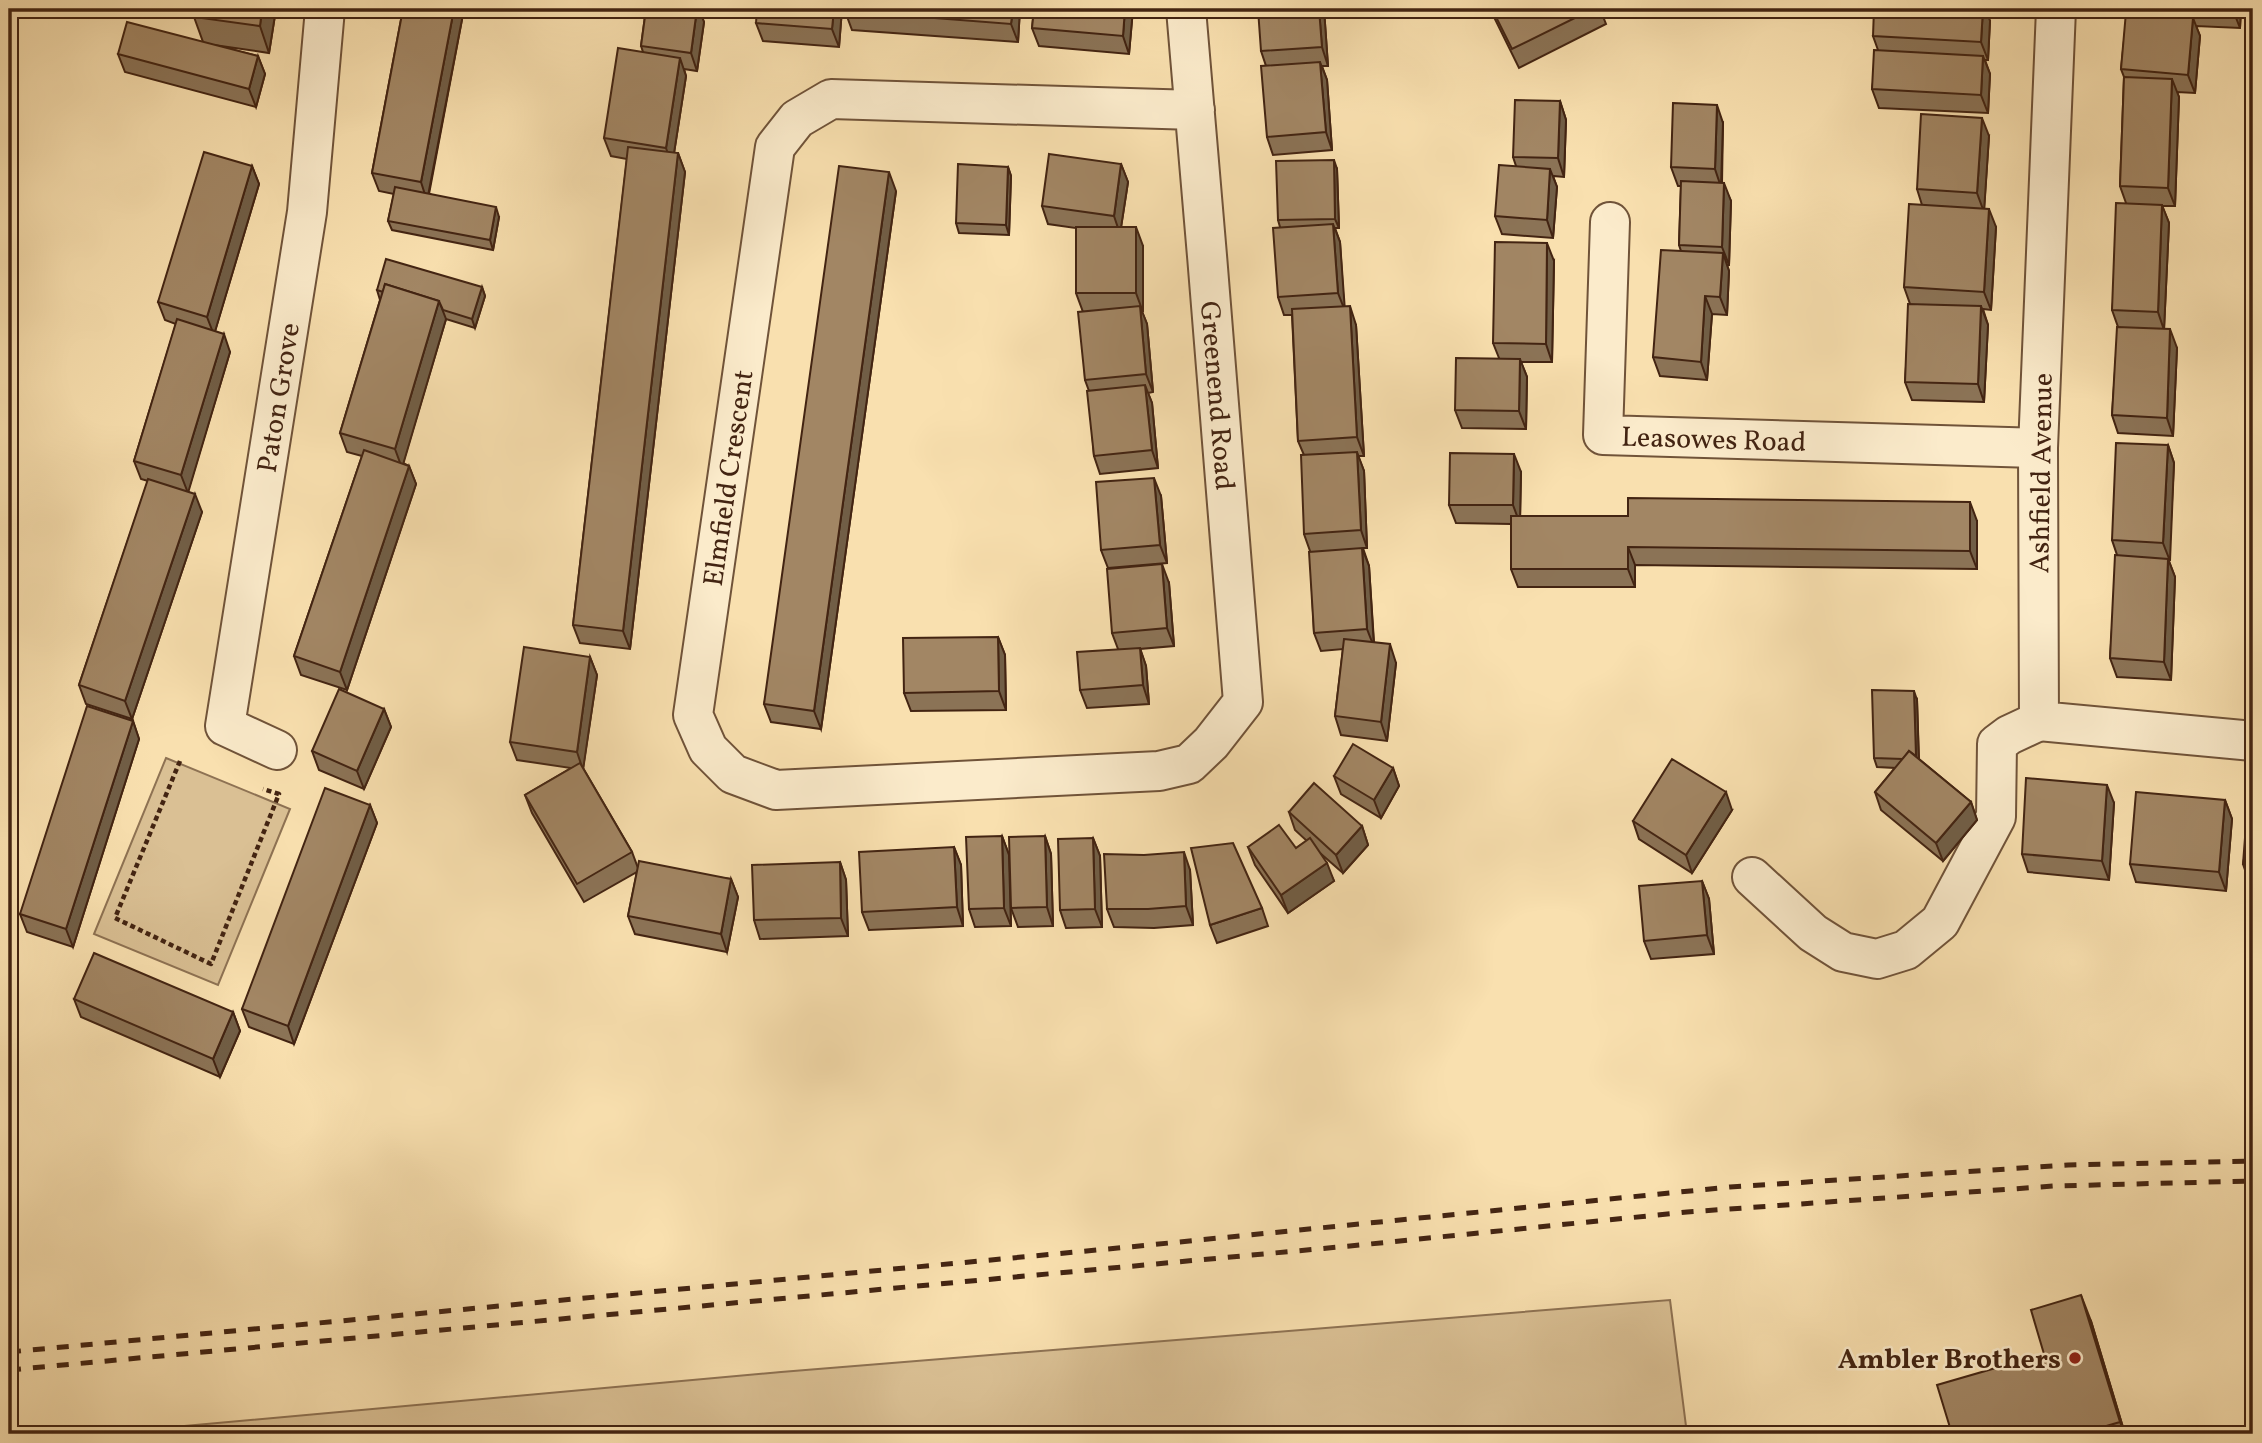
<svg xmlns="http://www.w3.org/2000/svg" width="2262" height="1443" font-family="Vollkorn,serif">
  <style>
    .green { fill: #dac094; stroke: #8e7253; stroke-width: 2 }
    .lines { fill: none; stroke-linecap: round; stroke-linejoin: round }
    .minor-casing { stroke: #705339; stroke-width: 42 }
    .path { stroke: #432412; stroke-width: 4.5; stroke-dasharray: 5 3.5; stroke-linecap: butt }
    .minor { stroke: #fbebcb; stroke-width: 38 }
    .rail { stroke: #432412; stroke-width: 5; stroke-dasharray: 12 12; stroke-linecap: butt }
    .wall { fill: #8b7356; stroke: #432412; stroke-width: 2 }
    .shaded-wall { fill: #715e46; stroke: #432412; stroke-width: 2 }
    .building { fill: #a28664; stroke: #432412; stroke-width: 2 }
    .poi-dot { fill: #8f2418; stroke: #fbebcb; stroke-width: 2.5 }
    .labels { text-anchor: middle; stroke-width: 5; stroke-linejoin: round; paint-order: stroke }
    .street-label { font-size: 28px; fill: #432412; stroke: #fbebcb }
    .poi-label { font-size: 28px; font-weight: bold; fill: #432412; stroke: #fbebcb; text-anchor: end }
  </style>
  <rect width="100%" height="100%" fill="#f9e0af"/>
  <filter id="stains"><feTurbulence type="fractalNoise" baseFrequency=".00286" numOctaves="4"/><feColorMatrix values="0 0 0 0 .2 0 0 0 0 .09 0 0 0 0 .02 0 0 0 .5 -.17"/></filter>
  <radialGradient id="worn" r=".72"><stop offset=".6" stop-color="#630" stop-opacity="0"/><stop offset="1" stop-color="#630" stop-opacity=".3"/></radialGradient>
  <g class="green">
    <path d="M166,758L290,809L218,985L94,934Z"/>
    <path d="M1670,1300L1687,1434H96L781,1372Z"/>
  </g>
  <g class="lines">
    <defs>
      <g id="minor">
        <path id="s1" d="M1186,9C1206,240 1225,470 1243,702L1211,743L1189,764L1159,771L776,790L733,774L708,749L693,715L775,147L797,119L831,99L1195,110"/>
        <path d="M2056,9L2038,448L2039,721L2253,741"/>
        <path id="s2" d="M1610,222L1603,435L2038,448"/>
        <path id="s3" d="M277,750L225,726L307,212L325,9"/>
        <path d="M1752,877L1813,933L1843,952L1877,959L1906,950L1940,922L1996,817L1997,744L2009,735L2039,721"/>
      </g>
    </defs>
    <use href="#minor" class="minor-casing"/>
    <path class="path" d="M180,761L115,918L211,964L279,794L263,789"/>
    <use href="#minor" class="minor"/>
    <g class="rail">
      <path d="M9,1352L1129,1247L1730,1187L2068,1165L2253,1161"/>
      <path d="M9,1370L1350,1246L1687,1212L2054,1186L2253,1181"/>
    </g>
  </g>
  <g class="wall">
    <path d="M195,9H276L269,53L214,45L258,56L265,74L256,107L125,72L118,54L203,42L194,17Z"/>
    <path d="M403,9H464L429,194L499,217L493,250L392,230L388,221L394,194L379,191L372,173Z"/>
    <path d="M646,9H699L704,22L697,71L684,69L686,76L674,153H678L685,172L630,649L580,643L573,625L627,159L611,156L604,138L643,52L641,46Z"/>
    <path d="M842,9L839,47L763,41L756,23Z"/>
    <path d="M1020,9L1018,42L852,30L845,11Z"/>
    <path d="M1034,9H1133L1129,54L1039,46L1032,28Z"/>
    <path d="M1324,9L1328,66H1322L1327,80L1332,150L1273,155L1267,137L1266,66L1261,51Z"/>
    <path d="M1490,9H1600L1606,24L1519,68Z"/>
    <path d="M2126,9H2241L2240,28L2196,26L2200,36L2195,93L2177,92L2179,97L2175,206H2162L2169,223L2164,329L2177,348L2173,436L2118,433L2112,415L2118,327L2112,310L2126,203L2120,186L2124,77L2121,69L2127,12Z"/>
    <path d="M1990,21L1988,60H1985L1990,74L1988,113L1879,108L1872,89L1878,50L1873,36Z"/>
    <path d="M1560,101L1566,120L1564,177L1553,176L1557,187L1553,238L1502,234L1495,216L1516,166L1513,157Z"/>
    <path d="M1723,123L1722,183L1731,201L1729,265H1727L1729,271L1727,315L1712,314L1707,380L1660,376L1653,357L1681,251L1679,245L1681,186H1678L1671,167Z"/>
    <path d="M1989,136L1984,209L1996,227L1991,310L1983,309L1988,325L1984,402L1912,400L1905,382L1910,304L1904,287L1922,205L1917,189Z"/>
    <path d="M1121,164L1128,182L1121,227L1143,246L1142,312L1147,324L1153,392L1148,393L1152,403L1158,468L1100,474L1094,456L1089,391L1085,380L1083,312L1076,293V228L1048,224L1042,206Z"/>
    <path d="M252,166L259,184L215,331L230,352L188,491L202,512L132,719L86,704L79,685L148,481L141,479L134,461L176,324L165,320L158,302Z"/>
    <path d="M1008,167L1011,176L1009,235L959,233L956,223Z"/>
    <path d="M1337,169L1339,228H1335L1340,242L1344,307L1356,325L1364,456H1358L1364,471L1367,548H1363L1369,566L1374,642L1396,663L1387,741L1341,735L1335,716L1343,649L1321,651L1314,633L1310,551L1304,534V455L1298,441L1292,315H1284L1278,297L1280,227L1278,220Z"/>
    <path d="M896,191L821,729L771,722L764,704Z"/>
    <path d="M1554,261L1552,362H1521L1527,377L1526,429L1462,428L1455,410L1499,358L1493,343Z"/>
    <path d="M482,287L485,296L475,328L446,319L403,463L409,466L416,484L347,690L301,675L294,656L362,456L347,452L340,433L380,300L377,290Z"/>
    <path d="M2168,445L2174,463L2169,561L2175,577L2171,680L2117,677L2110,658L2117,555L2112,540Z"/>
    <path d="M1521,472L1520,516L1977,521V569L1635,565V587H1518L1511,569V524L1456,523L1449,505Z"/>
    <path d="M1161,496L1167,563L1108,568L1101,550Z"/>
    <path d="M1169,583L1174,646L1140,649L1146,666L1149,704L1087,708L1080,690L1118,649L1112,633Z"/>
    <path d="M998,637L1005,655L1006,710L911,711L904,693Z"/>
    <path d="M590,657L597,675L583,768L632,852L638,868L731,879L738,897L727,952L635,934L628,916L637,872L584,902L532,813L525,795L571,768L517,760L510,742Z"/>
    <path d="M1917,700L1919,759L1971,802L1977,820L1943,861L1881,810L1875,792L1895,768L1877,767L1874,758Z"/>
    <path d="M384,709L391,727L364,789L319,770L312,751Z"/>
    <path d="M133,721L139,739L73,947L27,932L20,914Z"/>
    <path d="M1393,768L1399,786L1381,818L1341,794L1334,776Z"/>
    <path d="M2225,800L2232,819L2226,891L2136,882L2130,864Z"/>
    <path d="M2114,803L2109,880L2028,872L2022,854Z"/>
    <path d="M370,805L377,823L294,1044L249,1027L242,1009Z"/>
    <path d="M1732,810L1692,873L1639,839L1633,821Z"/>
    <path d="M1289,812L1362,826L1368,845L1343,873L1320,853L1334,881L1288,913L1255,865L1248,847L1296,848L1307,841L1295,830Z"/>
    <path d="M2253,813V882H2249L2243,864Z"/>
    <path d="M1002,836L1009,855L1011,926L975,927L969,909Z"/>
    <path d="M1045,836L1051,854L1053,926L1018,927L1011,908Z"/>
    <path d="M1093,838L1100,856L1102,927L1066,928L1060,910Z"/>
    <path d="M954,847L961,865L963,926L869,930L862,912Z"/>
    <path d="M840,862L846,880L848,936L760,939L754,920Z"/>
    <path d="M1190,870L1193,925L1154,928L1114,927L1107,909Z"/>
    <path d="M1702,881L1709,899L1714,954L1651,959L1644,941Z"/>
    <path d="M1262,908L1268,926L1217,943L1210,925Z"/>
    <path d="M74,999L233,1012L240,1031L220,1077L81,1017Z"/>
    <path d="M2091,1321L2125,1434H1952L2044,1354Z"/>
  </g>
  <g class="shaded-wall">
    <path d="M262,9H276L269,53L260,26Z"/>
    <path d="M454,9H464L427,201L421,182Z"/>
    <path d="M697,9H699L704,22L697,71L691,53Z"/>
    <path d="M834,9H842L839,47L832,29Z"/>
    <path d="M1013,9H1020L1018,42L1011,24Z"/>
    <path d="M1125,9H1133L1129,54L1123,36Z"/>
    <path d="M1319,9H1324L1328,66L1322,47Z"/>
    <path d="M1983,9H1986L1990,21L1988,60L1981,42Z"/>
    <path d="M2233,9H2241L2240,28L2233,10Z"/>
    <path d="M2193,18L2200,36L2195,93L2188,75Z"/>
    <path d="M258,56L265,74L256,107L249,89Z"/>
    <path d="M1983,56L1990,74L1988,113L1981,95Z"/>
    <path d="M680,58L686,76L672,166L666,148Z"/>
    <path d="M1320,62L1327,80L1332,150L1326,132Z"/>
    <path d="M2172,79L2179,97L2175,206L2168,188Z"/>
    <path d="M1560,101L1566,120L1564,177L1558,158Z"/>
    <path d="M1717,105L1723,123L1721,187L1715,169Z"/>
    <path d="M1982,118L1989,136L1984,212L1977,193Z"/>
    <path d="M678,153L685,172L630,649L623,631Z"/>
    <path d="M1334,160L1337,169L1339,228L1335,219Z"/>
    <path d="M1121,164L1128,182L1120,234L1114,216Z"/>
    <path d="M252,166L259,184L214,335L207,317Z"/>
    <path d="M1008,167L1011,176L1009,235L1006,225Z"/>
    <path d="M1550,169L1557,187L1553,238L1547,220Z"/>
    <path d="M889,172L896,191L821,729L814,711Z"/>
    <path d="M1724,183L1731,201L1729,265L1722,247Z"/>
    <path d="M2162,205L2169,223L2164,330L2158,312Z"/>
    <path d="M496,207L499,217L493,250L490,240Z"/>
    <path d="M1989,209L1996,227L1991,310L1984,292Z"/>
    <path d="M1333,224L1340,242L1345,311L1338,293Z"/>
    <path d="M1136,227L1143,246V312L1136,293Z"/>
    <path d="M1547,243L1554,261L1552,362L1546,344Z"/>
    <path d="M1723,253L1729,271L1727,315L1720,297Z"/>
    <path d="M482,287L485,296L475,328L472,319Z"/>
    <path d="M1705,296L1712,314L1707,380L1701,362Z"/>
    <path d="M439,301L446,319L402,468L395,449Z"/>
    <path d="M1140,306L1147,324L1153,392L1146,374Z"/>
    <path d="M1350,306L1356,325L1364,456L1357,437Z"/>
    <path d="M1981,306L1988,325L1984,402L1978,384Z"/>
    <path d="M2170,329L2177,348L2173,436L2167,418Z"/>
    <path d="M224,334L230,352L188,493L181,475Z"/>
    <path d="M1520,359L1527,377L1526,429L1519,411Z"/>
    <path d="M1145,385L1152,403L1158,468L1152,450Z"/>
    <path d="M2168,445L2174,463L2170,561L2163,543Z"/>
    <path d="M1357,452L1364,471L1367,548L1361,530Z"/>
    <path d="M1514,454L1521,472L1520,524L1513,505Z"/>
    <path d="M409,466L416,484L347,690L340,672Z"/>
    <path d="M1154,478L1161,496L1167,563L1160,545Z"/>
    <path d="M195,494L202,512L132,719L125,701Z"/>
    <path d="M1970,502L1977,521V569L1970,551Z"/>
    <path d="M1628,547L1635,565V587L1628,569Z"/>
    <path d="M1362,548L1369,566L1374,647L1367,629Z"/>
    <path d="M2168,559L2175,577L2171,680L2164,662Z"/>
    <path d="M1162,564L1169,583L1174,646L1167,628Z"/>
    <path d="M998,637L1005,655L1006,710L999,691Z"/>
    <path d="M1390,644L1396,663L1387,741L1381,722Z"/>
    <path d="M1140,648L1146,666L1149,704L1143,685Z"/>
    <path d="M590,657L597,675L583,770L577,752Z"/>
    <path d="M1914,691L1917,700L1919,768L1916,759Z"/>
    <path d="M384,709L391,727L364,789L357,771Z"/>
    <path d="M133,721L139,739L73,947L66,929Z"/>
    <path d="M1393,768L1399,786L1381,818L1374,800Z"/>
    <path d="M2107,785L2114,803L2109,880L2102,861Z"/>
    <path d="M1726,792L1732,810L1692,873L1686,855Z"/>
    <path d="M2225,800L2232,819L2226,891L2219,872Z"/>
    <path d="M1971,802L1977,820L1943,861L1936,843Z"/>
    <path d="M370,805L377,823L294,1044L288,1026Z"/>
    <path d="M1362,826L1368,845L1343,873L1336,855Z"/>
    <path d="M1002,836L1009,855L1011,926L1004,908Z"/>
    <path d="M1045,836L1051,854L1053,926L1047,907Z"/>
    <path d="M1093,838L1100,856L1102,927L1095,909Z"/>
    <path d="M954,847L961,865L963,926L957,907Z"/>
    <path d="M1184,852L1190,870L1193,925L1186,906Z"/>
    <path d="M840,862L846,880L848,936L841,918Z"/>
    <path d="M1327,863L1334,881L1288,913L1281,895Z"/>
    <path d="M731,879L738,897L727,952L721,934Z"/>
    <path d="M1702,881L1709,899L1714,954L1707,935Z"/>
    <path d="M233,1012L240,1031L220,1077L213,1059Z"/>
    <path d="M2081,1295L2091,1321L2125,1434L2120,1422Z"/>
  </g>
  <g class="building">
    <path d="M195,9H262L260,26L194,17Z"/>
    <path d="M403,9H454L421,182L372,173Z"/>
    <path d="M646,9H697L691,53L641,46Z"/>
    <path d="M757,9H834L832,29L756,23Z"/>
    <path d="M845,9H1013L1011,24L845,11Z"/>
    <path d="M1034,9H1125L1123,36L1032,28Z"/>
    <path d="M1258,9H1319L1322,47L1261,51Z"/>
    <path d="M1492,9H1593L1512,49Z"/>
    <path d="M1874,9H1983L1981,42L1873,36Z"/>
    <path d="M2126,12L2193,18L2188,75L2121,69Z"/>
    <path d="M127,22L258,56L249,89L118,54Z"/>
    <path d="M618,48L680,58L666,148L604,138Z"/>
    <path d="M1874,50L1983,56L1981,95L1872,89Z"/>
    <path d="M1320,62L1326,132L1267,137L1261,66Z"/>
    <path d="M2124,77L2172,79L2168,188L2120,186Z"/>
    <path d="M1515,100L1560,101L1558,158L1513,157Z"/>
    <path d="M1673,103L1717,105L1715,169L1671,167Z"/>
    <path d="M1921,114L1982,118L1977,193L1917,189Z"/>
    <path d="M628,147L678,153L623,631L573,625Z"/>
    <path d="M204,152L252,166L207,317L158,302Z"/>
    <path d="M1049,154L1121,164L1114,216L1042,206Z"/>
    <path d="M1334,160L1335,219L1278,220L1276,161Z"/>
    <path d="M958,164L1008,167L1006,225L956,223Z"/>
    <path d="M1499,165L1550,169L1547,220L1495,216Z"/>
    <path d="M839,166L889,172L814,711L764,704Z"/>
    <path d="M1681,181L1724,183L1722,247L1679,245Z"/>
    <path d="M395,187L496,207L490,240L388,221Z"/>
    <path d="M2116,203L2162,205L2158,312L2112,310Z"/>
    <path d="M1909,204L1989,209L1984,292L1904,287Z"/>
    <path d="M1333,224L1338,293L1278,297L1273,228Z"/>
    <rect x="1076" y="227" width="60" height="66"/>
    <path d="M1495,242L1547,243L1546,344L1493,343Z"/>
    <path d="M1661,250L1723,253L1720,297L1705,296L1701,362L1653,357Z"/>
    <path d="M386,259L482,287L472,319L443,310L439,301L385,284L383,292L377,290Z"/>
    <path d="M385,284L439,301L395,449L340,433Z"/>
    <path d="M1908,304L1981,306L1978,384L1905,382Z"/>
    <path d="M1140,306L1146,374L1085,380L1078,312Z"/>
    <path d="M1350,306L1357,437L1298,441L1292,309Z"/>
    <path d="M177,319L224,334L181,475L134,461Z"/>
    <path d="M2117,327L2170,329L2167,418L2112,415Z"/>
    <path d="M1456,358L1520,359L1519,411L1455,410Z"/>
    <path d="M1145,385L1152,450L1094,456L1087,391Z"/>
    <path d="M2116,443L2168,445L2163,543L2112,540Z"/>
    <path d="M364,450L409,466L340,672L294,656Z"/>
    <path d="M1357,452L1361,530L1304,534L1301,455Z"/>
    <path d="M1450,453L1514,454L1513,505H1449Z"/>
    <path d="M1154,478L1160,545L1101,550L1096,482Z"/>
    <path d="M148,479L195,494L125,701L79,685Z"/>
    <path d="M1628,498L1970,502V551L1628,547V569H1511V516H1628Z"/>
    <path d="M1362,548L1367,629L1314,633L1309,552Z"/>
    <path d="M2115,555L2168,559L2164,662L2110,658Z"/>
    <path d="M1162,564L1167,628L1112,633L1107,569Z"/>
    <path d="M998,637L999,691L904,693L903,638Z"/>
    <path d="M1344,639L1390,644L1381,722L1335,716Z"/>
    <path d="M524,647L590,657L577,752L510,742Z"/>
    <path d="M1140,648L1143,685L1080,690L1077,652Z"/>
    <path d="M339,689L384,709L357,771L312,751Z"/>
    <path d="M1872,690L1914,691L1916,756L1909,751L1903,759L1874,758Z"/>
    <path d="M87,706L133,721L66,929L20,914Z"/>
    <path d="M1353,744L1393,768L1374,800L1334,776Z"/>
    <path d="M1909,751L1971,802L1936,843L1875,792Z"/>
    <path d="M1672,759L1726,792L1686,855L1633,821Z"/>
    <path d="M580,763L632,852L577,884L525,795Z"/>
    <path d="M2026,778L2107,785L2102,861L2022,854Z"/>
    <path d="M1314,783L1362,826L1336,855L1289,812Z"/>
    <path d="M325,788L370,805L288,1026L242,1009Z"/>
    <path d="M2136,792L2225,800L2219,872L2130,864Z"/>
    <path d="M2247,812L2253,813V865L2243,864Z"/>
    <path d="M1279,825L1296,848L1310,838L1327,863L1281,895L1248,847Z"/>
    <path d="M1002,836L1004,908L969,909L966,837Z"/>
    <path d="M1045,836L1047,907L1011,908L1009,837Z"/>
    <path d="M1093,838L1095,909L1060,910L1058,839Z"/>
    <path d="M1233,843L1262,908L1210,925L1191,848Z"/>
    <path d="M954,847L957,907L862,912L859,852Z"/>
    <path d="M1184,852L1186,906L1148,909H1107L1104,854L1144,855Z"/>
    <path d="M639,861L731,879L721,934L628,916Z"/>
    <path d="M840,862L841,918L754,920L752,865Z"/>
    <path d="M1702,881L1707,935L1644,941L1639,886Z"/>
    <path d="M94,953L233,1012L213,1059L74,999Z"/>
    <path d="M2081,1295L2120,1422L2079,1434H1952L1937,1385L2044,1354L2031,1310Z"/>
  </g>
  <circle class="poi-dot" cx="2075" cy="1358" r="7"/>
  <g class="labels">
    <g class="street-label">
      <text dy="10" stroke="none"><textPath href="#s3" startOffset="390">Paton Grove</textPath></text>
      <text dy="10" stroke="none"><textPath href="#s1" startOffset="388">Greenend Road</textPath></text>
      <text dy="10" stroke="none"><textPath href="#s2" startOffset="324">Leasowes Road</textPath></text>
      <text transform="translate(2040 473) rotate(-89)" y="10">Ashfield Avenue</text>
      <text dy="10" stroke="none"><textPath href="#s1" startOffset="1550">Elmfield Crescent</textPath></text>
    </g>
    <g class="poi-label">
      <text x="2061" y="1368">Ambler Brothers</text>
    </g>
  </g>
  <rect width="2262" height="1443" fill="none" stroke="#f9e0af" stroke-width="35"/>
  <rect x="10" y="10" width="2241" height="1422" fill="none" stroke="#432412" stroke-width="3.5"/>
  <rect x="18" y="18" width="2227" height="1408" fill="none" stroke="#432412" stroke-width="2"/>
  <rect width="100%" height="100%" filter="url(#stains)"/>
  <rect width="100%" height="100%" fill="url(#worn)"/>
</svg>
